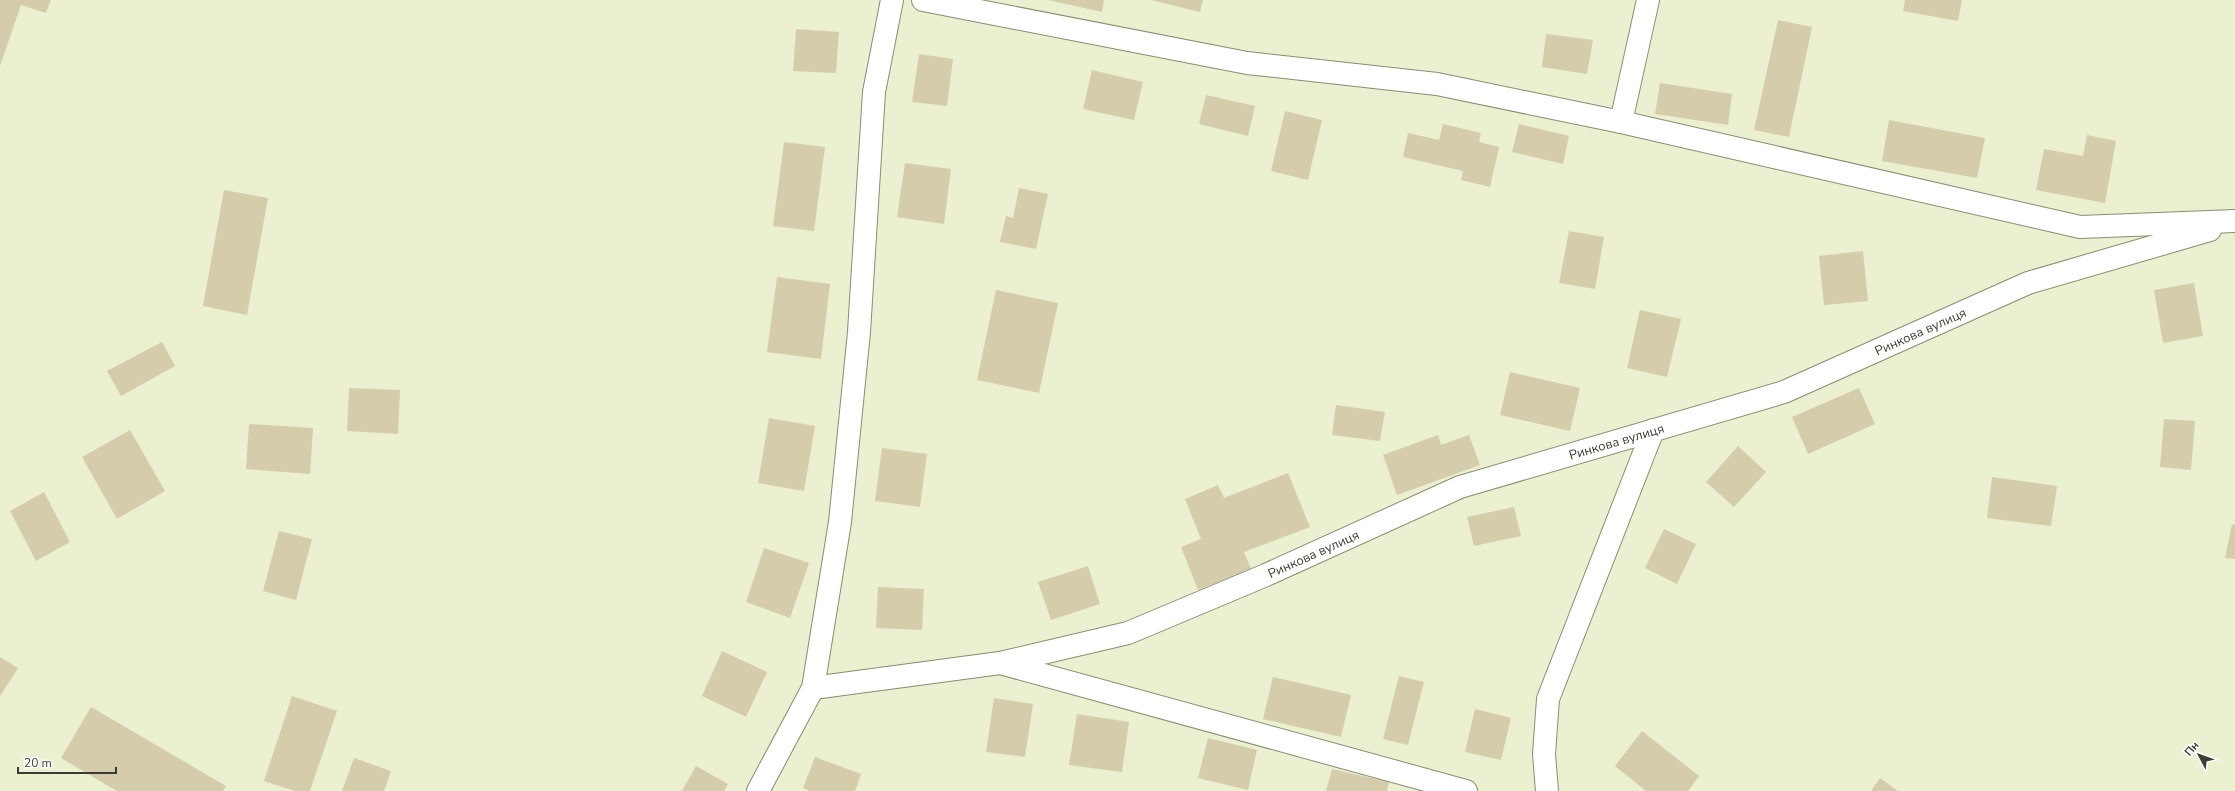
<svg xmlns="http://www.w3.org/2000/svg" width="2235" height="791" font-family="'Nunito Sans',sans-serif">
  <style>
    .building { fill: #d5ccac }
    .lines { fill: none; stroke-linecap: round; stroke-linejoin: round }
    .minor-casing { stroke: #888e70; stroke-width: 24 }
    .minor { stroke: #fff; stroke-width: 22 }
    .labels { text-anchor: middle; stroke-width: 3; stroke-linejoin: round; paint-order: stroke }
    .street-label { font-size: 13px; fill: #3a3d30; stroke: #fff }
  </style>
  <rect width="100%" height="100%" fill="#eaf0d0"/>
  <g class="building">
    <path d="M0,0H51L46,13L21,5L0,66Z"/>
    <path d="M1048,0H1104L1102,12Z"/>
    <path d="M1151,0H1203L1200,12Z"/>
    <path d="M1905,0H1962L1958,21L1903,11Z"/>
    <path d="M1778,20L1812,27L1789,137L1754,130Z"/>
    <path d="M796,29L839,32L836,73L793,71Z"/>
    <path d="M1546,34L1593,40L1587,74L1542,67Z"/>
    <path d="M919,54L953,59L947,106L912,102Z"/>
    <path d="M1092,70L1143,82L1134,120L1083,109Z"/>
    <path d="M1660,83L1732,94L1728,125L1655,114Z"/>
    <path d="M1206,95L1255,106L1248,136L1199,124Z"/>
    <path d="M1285,111L1322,120L1308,180L1271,171Z"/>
    <path d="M1889,120L1985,138L1977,178L1882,161Z"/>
    <path d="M1443,124L1481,133L1479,142L1499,147L1490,187L1461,180L1463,171L1403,157L1408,133L1439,140Z"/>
    <path d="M1519,124L1569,136L1563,164L1512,152Z"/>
    <path d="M2087,135L2116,141L2105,203L2036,190L2044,149L2083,156Z"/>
    <path d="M784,142L825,147L814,231L773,226Z"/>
    <path d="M905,163L951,169L944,224L897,217Z"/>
    <path d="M1019,188L1048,194L1036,249L1000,242L1006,216L1013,218Z"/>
    <path d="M224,190L268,198L247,315L203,306Z"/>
    <path d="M1569,231L1604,237L1595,289L1559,283Z"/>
    <path d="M1863,251L1868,301L1824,305L1819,256Z"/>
    <path d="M777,277L830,284L821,359L767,352Z"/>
    <path d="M2194,283L2203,336L2163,343L2154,290Z"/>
    <path d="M996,290L1058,303L1039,393L977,380Z"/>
    <path d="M1640,310L1681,319L1667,377L1627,368Z"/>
    <path d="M162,342L175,366L121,396L107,371Z"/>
    <path d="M1510,372L1580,388L1570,431L1500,415Z"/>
    <path d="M349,388L400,390L398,434L347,431Z"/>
    <path d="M1859,388L1875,424L1808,454L1792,417Z"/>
    <path d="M1336,405L1385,412L1380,441L1332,435Z"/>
    <path d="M769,418L815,426L804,491L758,483Z"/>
    <path d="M2164,419L2195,421L2191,470L2160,467Z"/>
    <path d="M249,424L313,428L310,474L246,469Z"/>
    <path d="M130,430L165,491L117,519L82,457Z"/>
    <path d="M1438,435L1441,445L1469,435L1480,465L1397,495L1383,455Z"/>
    <path d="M1738,446L1766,472L1734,507L1706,482Z"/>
    <path d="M882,448L927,454L920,507L875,501Z"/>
    <path d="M1288,473L1310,527L1244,552L1251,569L1198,590L1181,547L1201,539L1185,499L1218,485L1224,498Z"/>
    <path d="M1992,477L2057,486L2051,526L1987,518Z"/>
    <path d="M44,492L70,542L36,561L10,511Z"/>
    <path d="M1514,507L1521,536L1474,546L1467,517Z"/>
    <path d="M2232,524L2235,525V559L2225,558Z"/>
    <path d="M1664,529L1696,544L1677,584L1645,568Z"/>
    <path d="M279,531L312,539L296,600L263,591Z"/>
    <path d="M764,548L809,563L790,618L746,602Z"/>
    <path d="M1088,566L1100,604L1051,620L1038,582Z"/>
    <path d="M878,587L924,589L922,630L876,628Z"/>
    <path d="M722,651L767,672L746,717L702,696Z"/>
    <path d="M0,657L18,668L0,696Z"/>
    <path d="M1399,676L1424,682L1408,745L1383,739Z"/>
    <path d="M1273,677L1351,695L1341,737L1263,719Z"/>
    <path d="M292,696L337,711L310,791H295L264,781Z"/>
    <path d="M994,698L1033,704L1025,757L986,752Z"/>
    <path d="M91,707L226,786L223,791H117L61,758Z"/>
    <path d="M1475,709L1511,718L1501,760L1465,752Z"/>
    <path d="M1077,714L1129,722L1122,772L1069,765Z"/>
    <path d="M1642,731L1699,776L1688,791H1646L1615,766Z"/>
    <path d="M1208,738L1257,750L1248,790L1198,778Z"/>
    <path d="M815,757L861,774L855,791H810L803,788Z"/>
    <path d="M354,758L391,771L384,791H342Z"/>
    <path d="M696,766L728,784L724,791H682Z"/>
    <path d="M1332,769L1389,782L1387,791H1326Z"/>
    <path d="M1880,778L1898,791H1871Z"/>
  </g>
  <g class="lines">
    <defs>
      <g id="minor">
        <path d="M923,0L1247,63L1437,84L1621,122L2080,227L2235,221"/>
        <path d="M1621,122L1648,0"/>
        <path id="s1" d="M1000,663L1128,633L1266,575L1460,487L1784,392L2028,283L2210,230"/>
        <path d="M813,688L1000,663L1466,791"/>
        <path d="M758,791L813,688L840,522L859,332L874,92L892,0"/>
        <path d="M1547,791L1544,754L1548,699L1653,430"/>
      </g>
    </defs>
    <use href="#minor" class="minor-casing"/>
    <use href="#minor" class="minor"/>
  </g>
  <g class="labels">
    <g class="street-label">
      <text dy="5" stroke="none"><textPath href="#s1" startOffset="981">Ринкова вулиця</textPath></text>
      <text dy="5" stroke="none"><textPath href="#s1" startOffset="657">Ринкова вулиця</textPath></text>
      <text dy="5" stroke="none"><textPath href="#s1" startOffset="333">Ринкова вулиця</textPath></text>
    </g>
  </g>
  <g transform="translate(2199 755) rotate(311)" stroke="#ffffff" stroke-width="3" paint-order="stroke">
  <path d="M0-3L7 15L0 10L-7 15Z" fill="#3a3d30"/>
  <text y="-6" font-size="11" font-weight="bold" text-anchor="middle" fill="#3a3d30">Пн</text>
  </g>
  <path d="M18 767v6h98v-6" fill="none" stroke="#3a3d30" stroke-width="2"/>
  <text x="24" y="767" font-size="12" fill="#3a3d30" stroke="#ffffff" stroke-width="3" paint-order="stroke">20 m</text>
</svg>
